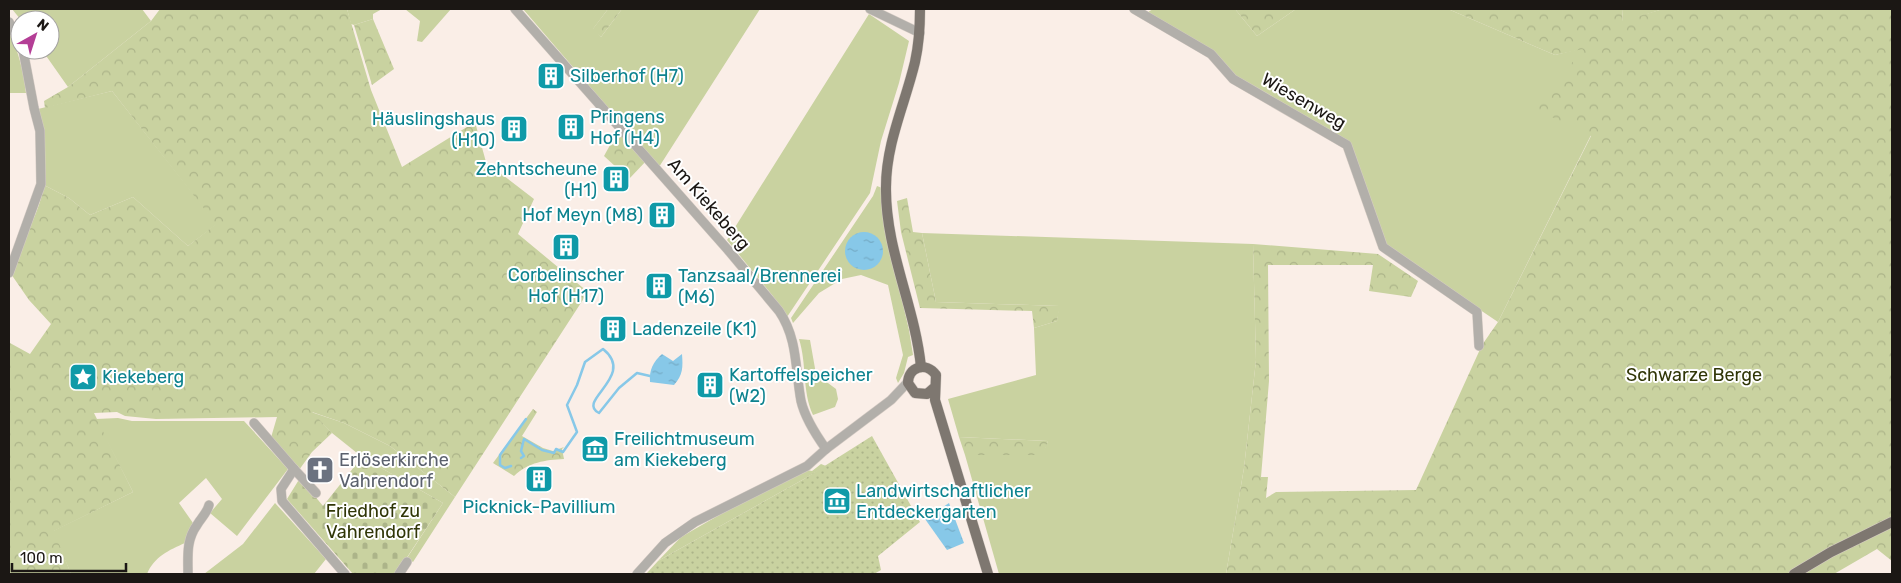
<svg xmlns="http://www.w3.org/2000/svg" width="1901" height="583" font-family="Rubik,sans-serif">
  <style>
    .grass { fill: #c9d2a0 }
    .forest { fill: url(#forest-crowns) }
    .cemetery { fill: url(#cemetery-stones) }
    .garden { fill: url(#garden-dots) }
    .water { fill: url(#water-ripples) }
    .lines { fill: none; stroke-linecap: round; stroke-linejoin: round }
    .stream { stroke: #87c8e8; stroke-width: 2.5 }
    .minor-casing { stroke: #d6ccc5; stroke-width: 10 }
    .major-casing { stroke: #d6ccc5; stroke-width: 11 }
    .minor { stroke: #b2afaa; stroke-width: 9 }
    .major { stroke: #7e7770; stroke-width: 10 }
    .labels { text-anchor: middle; stroke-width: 4; stroke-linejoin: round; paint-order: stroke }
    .culture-label { font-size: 18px; fill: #0d838f; stroke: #fff; text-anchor: start }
    .street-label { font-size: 18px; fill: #1b1714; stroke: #fff }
    .park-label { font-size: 18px; fill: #303607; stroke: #fff }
    .worship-label { font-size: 18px; fill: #5b616d; stroke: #fff; text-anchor: start }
  </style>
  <defs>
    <pattern id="forest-crowns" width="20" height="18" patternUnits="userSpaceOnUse" patternTransform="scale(1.25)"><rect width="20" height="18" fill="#c9d2a0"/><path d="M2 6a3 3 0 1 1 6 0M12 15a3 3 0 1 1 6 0" fill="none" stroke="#acb489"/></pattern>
    <pattern id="cemetery-stones" width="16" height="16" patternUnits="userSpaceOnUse" patternTransform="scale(1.25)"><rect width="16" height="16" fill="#c9d2a0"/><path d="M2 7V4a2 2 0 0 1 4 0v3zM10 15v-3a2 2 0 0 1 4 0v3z" fill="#acb489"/></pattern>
    <pattern id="garden-dots" width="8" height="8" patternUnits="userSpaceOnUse" patternTransform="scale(1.25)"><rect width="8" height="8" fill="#c9d2a0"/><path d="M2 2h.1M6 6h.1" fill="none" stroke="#acb489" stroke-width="1.8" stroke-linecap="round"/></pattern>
    <pattern id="water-ripples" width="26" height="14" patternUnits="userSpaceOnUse" patternTransform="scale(1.25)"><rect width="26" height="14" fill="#87c8e8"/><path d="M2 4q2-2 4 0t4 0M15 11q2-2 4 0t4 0" fill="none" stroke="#74abc6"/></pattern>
  </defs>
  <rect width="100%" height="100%" fill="#faeee7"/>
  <g class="grass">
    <path d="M12,9H142L151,21L68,87L42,50H50V20H21Z"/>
    <path d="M347,9H382L373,14V19L354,25L351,24Z"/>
    <path d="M405,9H451L422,42L417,41L420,21Z"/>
    <path d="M523,9H608L593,29L601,37L622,9H760L659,167Z"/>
    <path d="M1153,9H1235L1257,36L1296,9H1448L1555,55L1583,48L1591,135L1498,322L1387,247L1352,146L1237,80L1215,55L1145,14Z"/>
    <path d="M1623,9H1663L1622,22Z"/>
    <path d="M869,14L909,41L899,83L881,141L870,193L787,317L772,295L727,240Z"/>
    <path d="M9,32C18,50 24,72 26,93H9Z"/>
    <path d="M112,91L217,224L188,246L133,197L90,215L69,198L44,185L45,139L38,109Z"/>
    <path d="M877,186L882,188L885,225L909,330L913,355L908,357L904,373L898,383L896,378L903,355L888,285L861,275L842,279L819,293L793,323L791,318L873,196Z"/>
    <path d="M922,233L1253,244L1256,360L1244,468L1226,574H999L965,455H1042L1048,441L959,437L948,399L1036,375L1034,328L1057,321L1059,306L936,302Z"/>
    <path d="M799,339L810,340L816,374L836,389L838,399L835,407L813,415C802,391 807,364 799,339Z"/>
    <path d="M311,412L344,423L390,446L455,497L413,562L407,558L443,503L362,457L332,433Z"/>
    <path d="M118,418L132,421H244L288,469L237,536L210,513L222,499L206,478L179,503L193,523L185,543C169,550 154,557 147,574H71L53,531L133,492L96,419Z"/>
    <path d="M821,464L826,466L804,479L658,561L681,537L721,514L807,470L812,471Z"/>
    <path d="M275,503L326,559L314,574H204L243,544Z"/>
  </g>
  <g class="forest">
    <path d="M160,9H347L371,90L402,167L475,122L486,162L534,199L518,234L588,292L455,497L390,446L344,423L312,412L332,433L312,452L299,470L270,441L277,417L156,419L125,416L117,412L94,413L133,492L54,531L71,574H9V346L10,343L30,354L51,324L29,300L11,274C19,244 39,216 44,185L69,198L90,215L133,197L188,246L216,224L112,91L45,108L44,101L68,87L151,21Z"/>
    <path d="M608,9H622L601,37L592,30Z"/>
    <path d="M1235,9H1296L1257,36Z"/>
    <path d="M1448,9H1623L1622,21L1663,9H1892V561L1877,549L1834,574H1226L1244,468L1256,360L1253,244L1378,254L1418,281L1411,297L1369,291L1373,265H1268L1269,381L1261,477H1268L1266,498L1276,492L1416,490L1482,345L1498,322L1591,136L1535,109L1583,49L1555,55Z"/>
    <path d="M373,19L394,69L372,85L354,25Z"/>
    <path d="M620,127L648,159L629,179L604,156Z"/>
    <path d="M907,198L913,232L922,233L936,302L1060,306L1057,321L1034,328L1032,311L920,308L901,232L897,201Z"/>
    <path d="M533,409L537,412L522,436L543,448L553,451L564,447L562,449L564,459C545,460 529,462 514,476L493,463Z"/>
    <path d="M959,437L1047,441H1048L1043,455H965Z"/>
  </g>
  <path class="cemetery" d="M362,457L443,503L396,574H353L287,499L300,478L323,506Z"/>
  <path class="garden" d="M872,436L920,522L878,556L881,570L874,574H646L658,561L804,479Z"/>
  <g class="water">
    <circle cx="864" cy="251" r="19"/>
    <path d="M662,354L673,361L682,354C683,367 683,375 674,385L650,382C649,370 653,362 662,354Z"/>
    <path d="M949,503L964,543L947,550L925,519Z"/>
  </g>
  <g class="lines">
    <g class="stream">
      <path d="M521,458L524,456L521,451L524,439L542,450L554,453L556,449L563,452L577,432L567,405L577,385L585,362L603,349C637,376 575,401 599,413L619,388L637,373L650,376"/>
      <path d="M511,466L505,468L500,465V455L526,419"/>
    </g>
    <defs>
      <g id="minor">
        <path d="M515,9L728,250L779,311C798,339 795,369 801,401C805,418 816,435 826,449"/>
        <path d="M870,9L920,33"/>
        <path d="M1134,9L1211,54L1233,79L1347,145L1383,247L1477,312L1479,346"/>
        <path d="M9,22L20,44"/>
        <path d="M9,273L41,184L40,131L34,108L23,50"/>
        <path d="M254,423L294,469L281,489L282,501L345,574"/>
        <path d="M294,469L316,493"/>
        <path d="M188,574C188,556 186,540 197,525C201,518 207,513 209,505"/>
        <path d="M399,574L407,562"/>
        <path d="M637,574L665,543L695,522L807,466L826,449L891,400L908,382"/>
      </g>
      <g id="major">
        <path d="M920,9C920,27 919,44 915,62C905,104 886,143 886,187C885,249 915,306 921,367"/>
        <path d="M935,387L927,394L915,393L908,383C908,367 926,361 936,375L935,400L988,574"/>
        <path d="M1794,574L1831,552L1892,522"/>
      </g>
    </defs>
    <use href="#minor" class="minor-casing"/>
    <use href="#major" class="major-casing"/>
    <use href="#minor" class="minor"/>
    <use href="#major" class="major"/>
  </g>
  <defs>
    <symbol id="building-square" viewBox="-11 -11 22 22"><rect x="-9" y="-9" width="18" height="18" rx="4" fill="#0f9aa8" stroke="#fff"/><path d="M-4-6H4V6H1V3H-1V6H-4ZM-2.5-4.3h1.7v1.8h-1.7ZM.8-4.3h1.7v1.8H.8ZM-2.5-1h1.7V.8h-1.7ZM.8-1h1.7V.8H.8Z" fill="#fff"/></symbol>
    <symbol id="sight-square" viewBox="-11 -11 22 22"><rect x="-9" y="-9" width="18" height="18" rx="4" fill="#0f9aa8" stroke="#fff"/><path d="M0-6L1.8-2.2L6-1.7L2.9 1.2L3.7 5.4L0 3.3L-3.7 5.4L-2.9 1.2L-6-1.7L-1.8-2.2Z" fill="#fff"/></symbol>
    <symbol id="museum-square" viewBox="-11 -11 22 22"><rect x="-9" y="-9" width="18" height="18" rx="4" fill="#0f9aa8" stroke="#fff"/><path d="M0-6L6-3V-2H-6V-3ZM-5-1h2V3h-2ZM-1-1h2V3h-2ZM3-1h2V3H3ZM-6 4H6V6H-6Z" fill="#fff"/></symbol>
    <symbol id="church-square" viewBox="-11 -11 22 22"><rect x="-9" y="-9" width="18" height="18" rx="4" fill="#6b7280" stroke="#fff"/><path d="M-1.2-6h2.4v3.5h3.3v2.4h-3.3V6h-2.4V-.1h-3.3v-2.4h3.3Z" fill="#fff"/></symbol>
  </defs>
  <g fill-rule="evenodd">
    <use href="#building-square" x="535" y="60" width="32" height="32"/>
    <use href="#building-square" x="555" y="111" width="32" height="32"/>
    <use href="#building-square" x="498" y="113" width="32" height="32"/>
    <use href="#building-square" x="600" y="163" width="32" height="32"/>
    <use href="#building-square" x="646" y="199" width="32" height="32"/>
    <use href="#building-square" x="550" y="231" width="32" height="32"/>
    <use href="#building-square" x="643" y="270" width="32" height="32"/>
    <use href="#building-square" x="597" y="313" width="32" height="32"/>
    <use href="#sight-square" x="67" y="361" width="32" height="32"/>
    <use href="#building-square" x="694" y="369" width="32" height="32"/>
    <use href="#museum-square" x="579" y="433" width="32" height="32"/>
    <use href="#church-square" x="304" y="454" width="32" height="32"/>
    <use href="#building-square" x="523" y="463" width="32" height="32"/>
    <use href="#museum-square" x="821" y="485" width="32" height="32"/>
  </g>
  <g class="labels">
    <g class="culture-label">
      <text x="570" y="82">Silberhof (H7)</text>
      <text x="590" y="123">Pringens<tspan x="590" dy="21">Hof (H4)</tspan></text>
      <text x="495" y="125" text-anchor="end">Häuslingshaus<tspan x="495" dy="21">(H10)</tspan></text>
      <text x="597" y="175" text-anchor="end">Zehntscheune<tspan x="597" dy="21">(H1)</tspan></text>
      <text x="643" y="221" text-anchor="end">Hof Meyn (M8)</text>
      <text x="566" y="281" text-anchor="middle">Corbelinscher<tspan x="566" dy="21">Hof (H17)</tspan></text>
      <text x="678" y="282">Tanzsaal/Brennerei<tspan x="678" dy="21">(M6)</tspan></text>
      <text x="632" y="335">Ladenzeile (K1)</text>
      <text x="729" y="381">Kartoffelspeicher<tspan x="729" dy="21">(W2)</tspan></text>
      <text x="102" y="383">Kiekeberg</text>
      <text x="614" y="445">Freilichtmuseum<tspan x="614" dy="21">am Kiekeberg</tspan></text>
      <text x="856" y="497">Landwirtschaftlicher<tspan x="856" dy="21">Entdeckergarten</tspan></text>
      <text x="539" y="513" text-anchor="middle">Picknick-Pavillium</text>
    </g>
    <g class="street-label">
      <text transform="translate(1304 101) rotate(30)" y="6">Wiesenweg</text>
      <text transform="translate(709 204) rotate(49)" y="6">Am Kiekeberg</text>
    </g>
    <g class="park-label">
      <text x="1694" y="381">Schwarze Berge</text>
      <text x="373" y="517">Friedhof zu<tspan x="373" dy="21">Vahrendorf</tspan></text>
    </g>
    <g class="worship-label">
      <text x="339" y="466">Erlöserkirche<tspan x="339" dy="21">Vahrendorf</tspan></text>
    </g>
  </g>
  <rect width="1901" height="583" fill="none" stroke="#1b1714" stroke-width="20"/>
  <g transform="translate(35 35) rotate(39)"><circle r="24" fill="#ffffff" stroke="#a4a2a1"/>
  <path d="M0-4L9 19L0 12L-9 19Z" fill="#b43e96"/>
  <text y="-8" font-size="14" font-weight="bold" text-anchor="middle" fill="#1b1714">N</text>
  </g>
  <path d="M12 563v8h114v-8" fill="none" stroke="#1b1714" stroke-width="2.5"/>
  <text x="20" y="563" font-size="15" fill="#1b1714" stroke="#ffffff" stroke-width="4" paint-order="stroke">100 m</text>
</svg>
